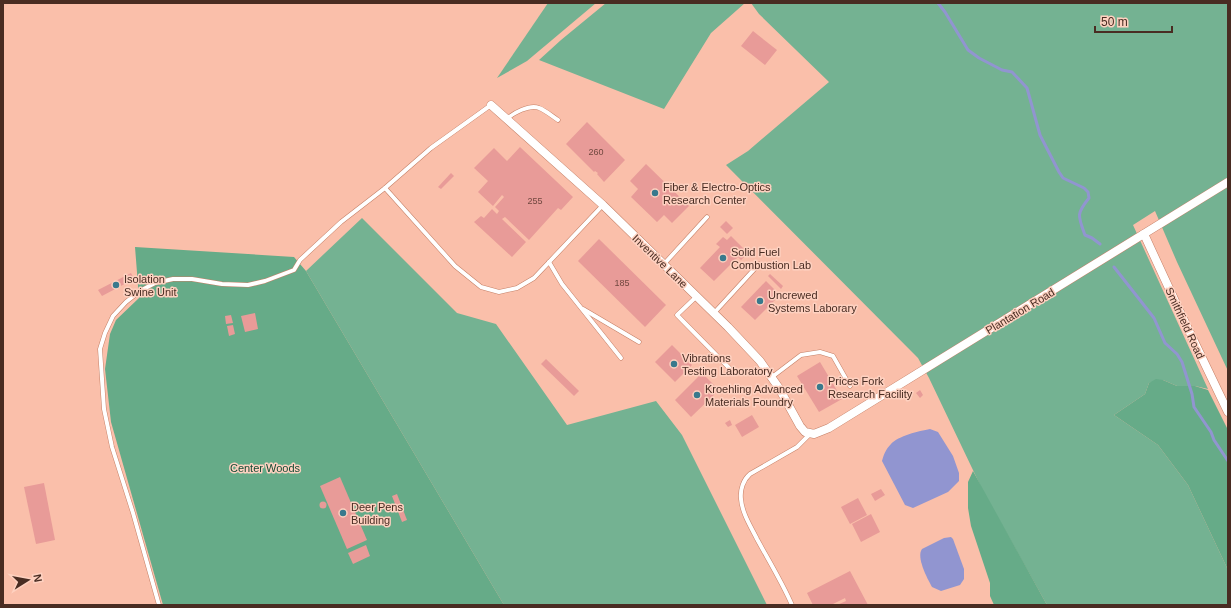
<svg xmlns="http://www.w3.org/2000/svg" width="1231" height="608" font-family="Arial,sans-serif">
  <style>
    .green { fill: #74b292 }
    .forest { fill: #66ab88 }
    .water { fill: #9195d0 }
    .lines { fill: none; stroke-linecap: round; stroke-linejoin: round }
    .stream { stroke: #9195d0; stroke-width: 3 }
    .building { fill: #e89b98 }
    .lane-casing { stroke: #c58067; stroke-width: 5 }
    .street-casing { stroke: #c58067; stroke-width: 9 }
    .lane { stroke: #fff; stroke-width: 4 }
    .street { stroke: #fff; stroke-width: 8 }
    .poi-dot { fill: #39798d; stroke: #fed1c0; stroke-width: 1.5 }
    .labels { text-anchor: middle; stroke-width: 3; stroke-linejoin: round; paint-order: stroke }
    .number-label { font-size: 9px; fill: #714840 }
    .poi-label { font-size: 11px; fill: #492c22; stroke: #fed1c0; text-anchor: start }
    .street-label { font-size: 11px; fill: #492c22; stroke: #fed1c0 }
    .park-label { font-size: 11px; fill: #124a33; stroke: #fed1c0 }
  </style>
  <rect width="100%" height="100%" fill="#fabfaa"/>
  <g class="green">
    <path d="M548,3H596L527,61L497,78Z"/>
    <path d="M606,3H745L711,33L664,109L539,60L561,40Z"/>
    <path d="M751,3H1228V371L1177,262L1155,211L1133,225L1208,389L1195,386H1177L1163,380L1149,383L1145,394L1114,415L1158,445L1188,485L1228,570V605H1047L983,491L929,378L918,358L726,165L748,151L829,82L759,14Z"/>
    <path d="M362,218L457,313L496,324L567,425L656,401L682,435L767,605H504L306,271Z"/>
  </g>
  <g class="forest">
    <path d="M135,247L294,257L306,271L504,605H163L111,422L105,369L110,334L116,320L139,298Z"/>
    <path d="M1156,379L1163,380L1177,386H1195L1208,390L1228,430V570L1188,485L1158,445L1114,415L1145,394L1149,383Z"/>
    <path d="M973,471L1047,605H994L990,596V583L971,526L968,508V482Z"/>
  </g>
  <g class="water">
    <path d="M930,429L938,432L953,456L959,473V481L948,492L913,508L905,505L882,461C884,454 886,449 891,444C898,436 919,431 930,429Z"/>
    <path d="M951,537L953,539L964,569V579L960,585L941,591L932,587C927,578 916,557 922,549L944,538Z"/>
  </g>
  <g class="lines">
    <g class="stream">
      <path d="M938,3L945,12L968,50L979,58L1002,70L1012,72L1027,88L1040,135L1059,172L1063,178L1084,188L1088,192L1089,198C1076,214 1078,216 1085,235L1092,238L1100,244"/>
      <path d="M1114,267L1154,318L1165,343L1177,354L1182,362L1192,394L1194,407L1211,432L1214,440L1228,461"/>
    </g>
  </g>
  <g class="building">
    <path d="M753,31L777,50L765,65L741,46Z"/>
    <path d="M587,122L625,160L604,182L597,174L598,173L595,171L594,172L566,144Z"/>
    <path d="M520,147L573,197L561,210L558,208L529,240L505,217L502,219L526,242L512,257L474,222L481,216L484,218L492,209L497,214L499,211L495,207L504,197L502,195L493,206L478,192L488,181L474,168L494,148L507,161Z"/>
    <path d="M646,164L689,206L672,223L664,215L657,222L631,197L638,189L630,181Z"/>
    <path d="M451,173L454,176L441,189L438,187Z"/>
    <path d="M726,221L733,228L727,234L720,227Z"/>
    <path d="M731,236L748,253L741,260L738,257L714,281L700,268L720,247L716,244L723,237L727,240Z"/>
    <path d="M599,239L666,305L645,327L578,261Z"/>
    <path d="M131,273L134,279L102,296L98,290Z"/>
    <path d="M770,274L783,286L781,289L768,276Z"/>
    <path d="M766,281L780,295L755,320L741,307Z"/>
    <path d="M255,313L258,329L245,332L241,316Z"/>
    <path d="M231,315L233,323L226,324L225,316Z"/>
    <path d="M233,325L235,334L229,336L227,326Z"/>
    <path d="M672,345L692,365L675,382L655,362Z"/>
    <path d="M546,359L579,391L574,396L541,364Z"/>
    <path d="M820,362L842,399L819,412L797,376Z"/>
    <path d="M702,373L719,390L691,417L675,400Z"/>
    <path d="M920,390L923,395L920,398L916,393Z"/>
    <path d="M752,415L759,427L742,437L735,425Z"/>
    <path d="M730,420L732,425L728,427L725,423Z"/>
    <path d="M340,477L367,540L347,549L320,486Z"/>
    <path d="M44,483L55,540L36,544L24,487Z"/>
    <path d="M881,489L885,495L875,501L871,494Z"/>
    <path d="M397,494L407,520L402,522L392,496Z"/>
    <path d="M858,498L867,515L850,524L841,507Z"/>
    <circle cx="323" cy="505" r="3.5"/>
    <path d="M871,514L880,532L861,542L852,524Z"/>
    <path d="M366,545L370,556L353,564L348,553Z"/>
    <path d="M850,571L868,605H837L846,601L845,598L831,605H813L807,593Z"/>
  </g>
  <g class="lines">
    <defs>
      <g id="lane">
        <path d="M507,119C513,113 530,104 539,108C545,110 552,116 558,120"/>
        <path d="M385,188L455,266L481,287L499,292L517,288L534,278L603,205"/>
        <path d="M549,262L562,284L621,358"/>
        <path d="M664,264L707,217"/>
        <path d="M696,297L677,315L734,373"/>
        <path d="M583,309L639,342"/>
        <path d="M714,313L759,264"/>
        <path d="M772,377L801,355L820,352L833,356L850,386"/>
        <path d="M159,605L133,513L112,447L104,409L100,349L105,333L113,316L126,302L140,291L155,283L173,279H192L222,284L248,285L265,281L294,270L300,260L341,222L385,188L431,148L491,105"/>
        <path d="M792,605C782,582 769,561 757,539C751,527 742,513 741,499C740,490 743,480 750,474L797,447L810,434"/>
      </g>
      <g id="street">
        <path d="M491,105L603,205L728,327L760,361L779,388L800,426L805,432L814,434L829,428L1228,182"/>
        <path d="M1144,234L1180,312L1228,412"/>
      </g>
    </defs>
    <use href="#lane" class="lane-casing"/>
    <use href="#street" class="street-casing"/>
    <use href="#lane" class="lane"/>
    <use href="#street" class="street"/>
  </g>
  <g class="poi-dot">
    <circle cx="655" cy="193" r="4"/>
    <circle cx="723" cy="258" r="4"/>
    <circle cx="116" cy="285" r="4"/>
    <circle cx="760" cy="301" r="4"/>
    <circle cx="674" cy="364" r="4"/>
    <circle cx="820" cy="387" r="4"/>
    <circle cx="697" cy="395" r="4"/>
    <circle cx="343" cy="513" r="4"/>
  </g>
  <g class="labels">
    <g class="number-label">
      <text x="596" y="155">260</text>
      <text x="535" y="204">255</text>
      <text x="622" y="286">185</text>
    </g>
    <g class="poi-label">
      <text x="663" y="191">Fiber &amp; Electro-Optics<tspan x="663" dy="13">Research Center</tspan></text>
      <text x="731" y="256">Solid Fuel<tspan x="731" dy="13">Combustion Lab</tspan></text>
      <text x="124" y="283">Isolation<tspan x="124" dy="13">Swine Unit</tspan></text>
      <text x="768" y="299">Uncrewed<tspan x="768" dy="13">Systems Laborary</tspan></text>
      <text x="682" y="362">Vibrations<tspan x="682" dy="13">Testing Laboratory</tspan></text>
      <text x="828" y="385">Prices Fork<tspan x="828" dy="13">Research Facility</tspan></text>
      <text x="705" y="393">Kroehling Advanced<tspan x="705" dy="13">Materials Foundry</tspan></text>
      <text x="351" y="511">Deer Pens<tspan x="351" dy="13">Building</tspan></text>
    </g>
    <g class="street-label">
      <text transform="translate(660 261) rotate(44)" y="4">Inventive Lane</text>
      <text transform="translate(1020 311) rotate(-31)" y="4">Plantation Road</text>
      <text transform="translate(1185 323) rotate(65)" y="4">Smithfield Road</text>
    </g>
    <g class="park-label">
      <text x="265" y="472">Center Woods</text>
    </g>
  </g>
  <rect width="1231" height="608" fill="none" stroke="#492c22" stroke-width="8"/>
  <g transform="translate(28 580) rotate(79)" stroke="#fed1c0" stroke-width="3" paint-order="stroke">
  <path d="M0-3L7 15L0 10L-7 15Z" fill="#492c22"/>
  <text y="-6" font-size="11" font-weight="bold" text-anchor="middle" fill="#492c22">N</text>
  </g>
  <path d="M1095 26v6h77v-6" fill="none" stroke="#492c22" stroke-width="2"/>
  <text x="1101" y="26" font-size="12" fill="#492c22" stroke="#fed1c0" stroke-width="3" paint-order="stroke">50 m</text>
</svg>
